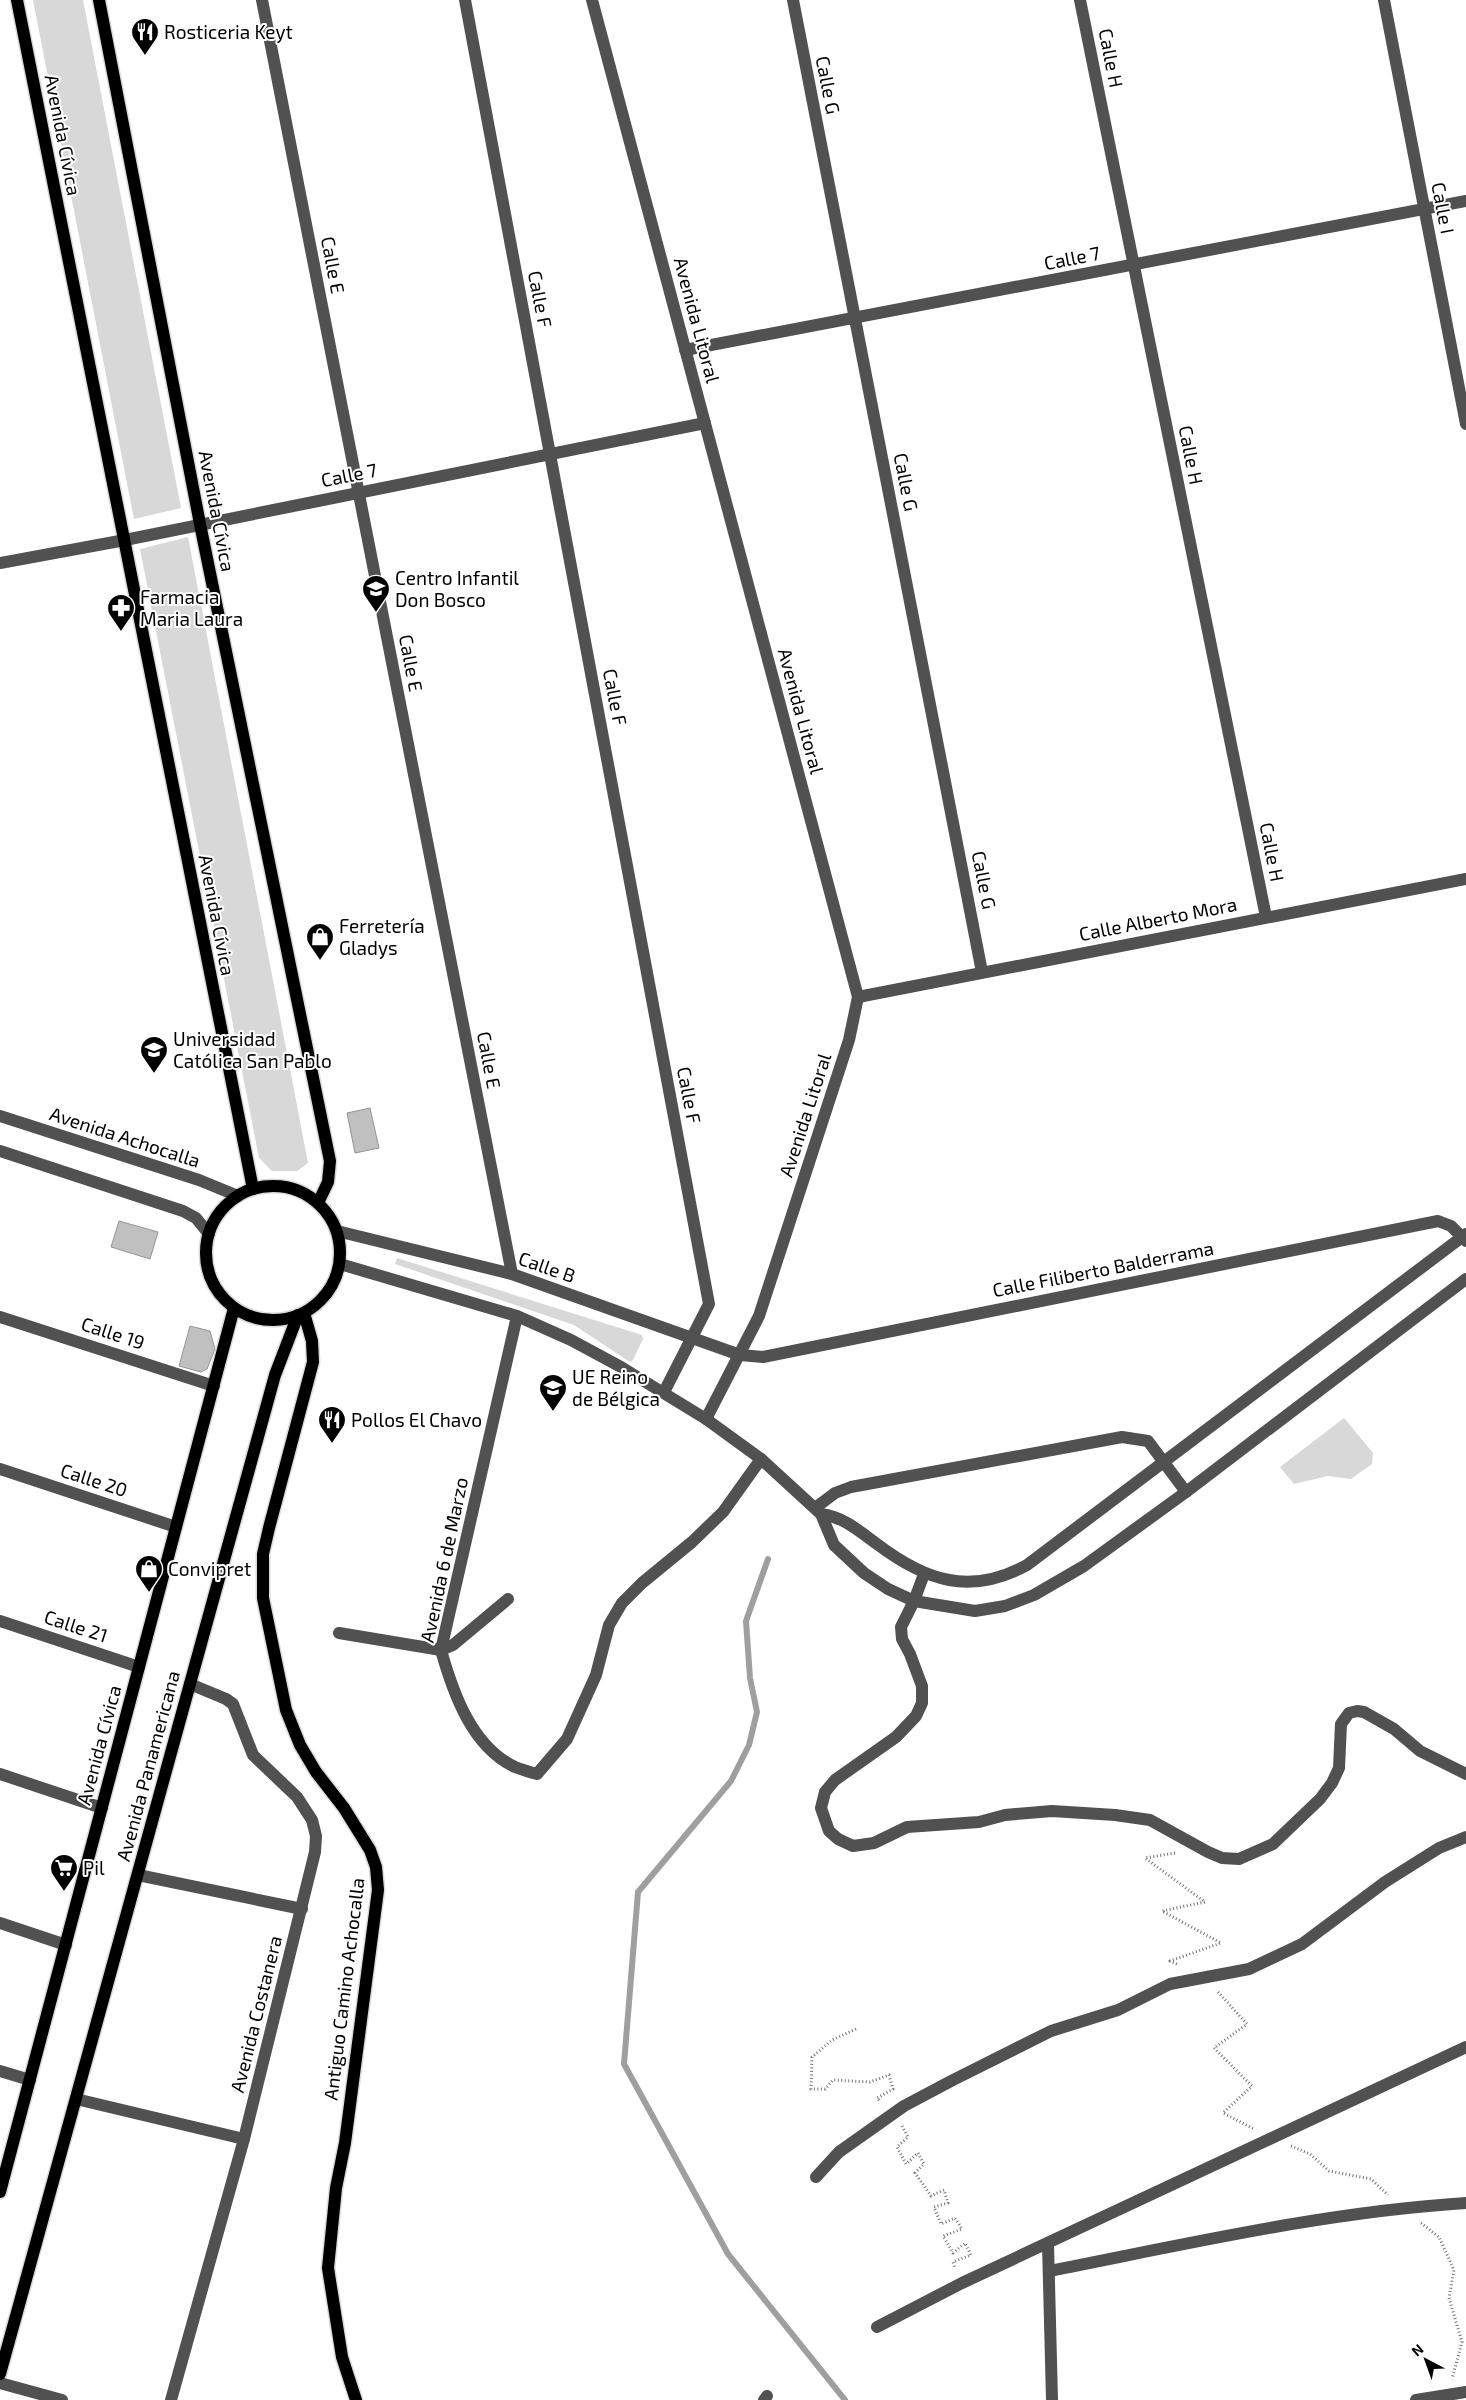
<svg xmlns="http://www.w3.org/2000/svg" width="1466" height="2400" font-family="'Exo 2',sans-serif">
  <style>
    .green { fill: #d8d8d8 }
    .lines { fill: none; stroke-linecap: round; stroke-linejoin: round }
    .stream { stroke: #9f9f9f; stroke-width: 6 }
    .building { fill: #c0c0c0; stroke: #959595 }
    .major-casing { stroke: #dbdbdb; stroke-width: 15 }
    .path { stroke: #737373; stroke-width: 3; stroke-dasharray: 1 2.5; stroke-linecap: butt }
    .minor { stroke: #515151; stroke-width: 12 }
    .major { stroke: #000; stroke-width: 12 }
    .labels { text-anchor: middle; stroke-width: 4; stroke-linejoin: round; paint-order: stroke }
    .poi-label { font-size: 19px; fill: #000; stroke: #fff; text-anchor: start }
    .street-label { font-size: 19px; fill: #000; stroke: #fff }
  </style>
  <rect width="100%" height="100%" fill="#fff"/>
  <g class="green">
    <path d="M33,0H83L181,508L134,519Z"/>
    <path d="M188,537L308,1163L297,1171H272L259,1158L140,549Z"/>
    <path d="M397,1258L642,1335L643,1339L633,1360L630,1362L574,1325L395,1264Z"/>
    <path d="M1344,1418L1373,1453L1372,1464L1351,1479L1328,1476L1294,1484L1280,1467Z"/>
  </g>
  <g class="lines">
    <path class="stream" d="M768,1559L746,1621L750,1678L757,1712L749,1745L731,1781L638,1892L624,2064L728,2254L845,2400"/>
  </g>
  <g class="building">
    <path d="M370,1108L379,1148L355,1153L347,1113Z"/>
    <path d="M119,1221L158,1232L150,1259L111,1247Z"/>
    <path d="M190,1326L210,1331L215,1349L207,1369L201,1372L179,1366Z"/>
  </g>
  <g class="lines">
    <defs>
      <g id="major">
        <path d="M17,0L253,1189"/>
        <path d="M99,0L200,524L330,1161L328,1182L318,1203"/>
        <circle cx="273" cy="1253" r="67"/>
        <path d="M304,1313L312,1341L313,1362L269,1528L263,1554V1598L286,1710L300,1745L316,1772L344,1808L370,1850L376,1867L378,1890L345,2143L336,2188L328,2268L342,2357L356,2400"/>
        <path d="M0,2192L234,1308"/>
        <path d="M0,2374L275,1375L298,1315"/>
      </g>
    </defs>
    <use href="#major" class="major-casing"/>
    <g class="path">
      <path d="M1175,1853L1145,1858L1205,1902L1162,1911L1221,1943L1170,1961L1179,1965"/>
      <path d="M1218,1992L1247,2024L1214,2048L1252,2086L1223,2113L1254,2129"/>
      <path d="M856,2029L832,2040L812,2057L811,2089H825L833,2080L870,2082L889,2075L893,2089L877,2098L881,2102"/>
      <path d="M902,2126L908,2137L897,2147L906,2164L918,2153L924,2164L915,2173L931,2196L944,2190L948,2203L934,2207L941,2224L955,2218L962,2229L943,2236L953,2253L965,2243L971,2255L953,2262L955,2268"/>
      <path d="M1291,2146L1310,2154L1329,2171L1371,2179L1388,2195"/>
      <path d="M1421,2223L1439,2237L1454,2270L1449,2298L1462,2342L1452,2379"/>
    </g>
    <g class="minor">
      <path d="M262,0L512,1274"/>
      <path d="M465,0L709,1304L664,1392"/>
      <path d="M592,0L858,997L849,1040L759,1316L706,1419"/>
      <path d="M793,0L982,972"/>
      <path d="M1080,0L1266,917"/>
      <path d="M1384,0L1466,424"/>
      <path d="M685,350L1466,201"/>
      <path d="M0,563L125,540L705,423"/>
      <path d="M858,997L1466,879"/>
      <path d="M0,1116L199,1180L238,1196"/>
      <path d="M0,1151L183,1211L196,1218L209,1234"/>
      <path d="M337,1231L512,1274L740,1355L763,1357L1438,1221L1451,1226L1466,1241"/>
      <path d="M340,1264L517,1316L571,1340L621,1367L706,1419L761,1459L821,1514L834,1545L864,1573L888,1589L914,1601L975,1611L1005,1606L1034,1595L1084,1566L1186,1492L1466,1279"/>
      <path d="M517,1316L441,1650C453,1693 472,1747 515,1767C522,1770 530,1772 537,1774L567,1739L596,1675L609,1625L622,1603L642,1583L692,1542L723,1512L761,1459"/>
      <path d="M0,1317L214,1386"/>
      <path d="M0,1469L176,1527"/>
      <path d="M815,1508L835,1493L851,1487L1122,1437L1148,1441L1186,1492"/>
      <path d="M821,1514C844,1517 859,1531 877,1544C926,1581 970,1596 1027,1565L1466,1234"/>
      <path d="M924,1574L914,1601L901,1627L902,1639L910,1654L922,1686V1703L916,1716L896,1737L835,1780L825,1792L821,1808L829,1831L838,1839L853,1846L874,1843L907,1827L979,1822L1005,1815L1052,1811L1115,1815L1150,1820L1208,1852L1222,1858L1239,1859L1273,1844L1320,1799L1332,1783L1339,1768L1341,1724L1349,1713L1357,1711L1364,1712L1394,1729L1420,1751L1466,1774"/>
      <path d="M0,1621L139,1667"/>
      <path d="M339,1633L441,1650L453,1645L508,1599"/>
      <path d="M0,1774L102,1808"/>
      <path d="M138,1875L302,1909"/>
      <path d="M0,1923L66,1945"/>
      <path d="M0,2071L30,2080"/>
      <path d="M76,2099L244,2139"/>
      <path d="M816,2177L839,2152L904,2106L953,2080L1051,2031L1118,2010L1170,1984L1249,1969L1302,1944L1385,1882L1439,1848L1466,1837"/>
      <path d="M1048,2244L1052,2400"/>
      <path d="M1049,2271C1187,2244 1325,2212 1466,2203"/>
      <path d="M877,2327L962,2283L1466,2047"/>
      <path d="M0,2383L62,2400"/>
      <path d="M171,2400L244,2139L315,1852L316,1836L312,1820L297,1797L253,1755L233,1704L226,1699L190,1684"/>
      <path d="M764,2400L767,2396"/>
      <path d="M1416,2400L1466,2392"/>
    </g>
    <use href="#major" class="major"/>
  </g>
  <defs>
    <symbol id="restaurant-pin" viewBox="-11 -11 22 30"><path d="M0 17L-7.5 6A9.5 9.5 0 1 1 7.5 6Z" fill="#000" stroke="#fff"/><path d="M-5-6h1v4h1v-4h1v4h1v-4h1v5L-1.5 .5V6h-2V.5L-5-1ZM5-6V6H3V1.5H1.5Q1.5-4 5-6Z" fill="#fff"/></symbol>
    <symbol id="school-pin" viewBox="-11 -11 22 30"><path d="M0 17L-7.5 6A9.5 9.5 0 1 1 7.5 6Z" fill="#000" stroke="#fff"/><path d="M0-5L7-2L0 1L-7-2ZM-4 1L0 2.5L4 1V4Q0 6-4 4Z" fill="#fff"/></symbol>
    <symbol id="pharmacy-pin" viewBox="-11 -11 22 30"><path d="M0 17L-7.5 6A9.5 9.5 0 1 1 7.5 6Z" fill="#000" stroke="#fff"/><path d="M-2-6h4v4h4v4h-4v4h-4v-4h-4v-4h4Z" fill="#fff"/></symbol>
    <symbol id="shop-pin" viewBox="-11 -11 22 30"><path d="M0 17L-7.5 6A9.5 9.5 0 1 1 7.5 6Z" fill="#000" stroke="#fff"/><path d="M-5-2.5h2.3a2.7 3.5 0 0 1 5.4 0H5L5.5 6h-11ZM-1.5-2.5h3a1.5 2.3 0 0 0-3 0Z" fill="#fff"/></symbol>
    <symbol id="university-pin" viewBox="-11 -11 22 30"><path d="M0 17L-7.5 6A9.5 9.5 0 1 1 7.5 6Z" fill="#000" stroke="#fff"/><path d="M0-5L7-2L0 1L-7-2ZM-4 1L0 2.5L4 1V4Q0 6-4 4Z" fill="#fff"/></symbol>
    <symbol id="supermarket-pin" viewBox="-11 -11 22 30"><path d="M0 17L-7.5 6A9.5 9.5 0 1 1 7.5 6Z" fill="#000" stroke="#fff"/><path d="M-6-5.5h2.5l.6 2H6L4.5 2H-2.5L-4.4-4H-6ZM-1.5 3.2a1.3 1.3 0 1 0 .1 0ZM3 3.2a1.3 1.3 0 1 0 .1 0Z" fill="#fff"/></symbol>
  </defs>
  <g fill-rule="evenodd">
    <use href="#restaurant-pin" x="129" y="16" width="32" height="43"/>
    <use href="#school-pin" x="360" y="573" width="32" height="43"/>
    <use href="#pharmacy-pin" x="105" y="592" width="32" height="43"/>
    <use href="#shop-pin" x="304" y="921" width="32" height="43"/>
    <use href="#university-pin" x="138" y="1034" width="32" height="43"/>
    <use href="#school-pin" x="537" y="1372" width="32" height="43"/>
    <use href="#restaurant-pin" x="316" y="1404" width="32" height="43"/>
    <use href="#shop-pin" x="133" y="1553" width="32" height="43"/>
    <use href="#supermarket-pin" x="48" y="1852" width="32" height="43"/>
  </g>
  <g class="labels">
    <g class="poi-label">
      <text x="164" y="39">Rosticeria Keyt</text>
      <text x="395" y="585">Centro Infantil<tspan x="395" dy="22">Don Bosco</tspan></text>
      <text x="140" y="604">Farmacia<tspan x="140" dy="22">Maria Laura</tspan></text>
      <text x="339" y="933">Ferretería<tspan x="339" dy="22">Gladys</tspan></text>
      <text x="173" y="1046">Universidad<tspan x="173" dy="22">Católica San Pablo</tspan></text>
      <text x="572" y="1384">UE Reino<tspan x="572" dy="22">de Bélgica</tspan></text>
      <text x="351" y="1427">Pollos El Chavo</text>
      <text x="168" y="1576">Convipret</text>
      <text x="83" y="1875">Pil</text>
    </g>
    <g class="street-label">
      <text transform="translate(1111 58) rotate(79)" y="7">Calle H</text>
      <text transform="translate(828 85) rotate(79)" y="7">Calle G</text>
      <text transform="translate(63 135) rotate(79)" y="7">Avenida Cívica</text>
      <text transform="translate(1443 208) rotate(79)" y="7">Calle I</text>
      <text transform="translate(1072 258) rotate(-11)" y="7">Calle 7</text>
      <text transform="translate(333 265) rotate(79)" y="7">Calle E</text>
      <text transform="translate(540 299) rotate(79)" y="7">Calle F</text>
      <text transform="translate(697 320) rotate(75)" y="7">Avenida Litoral</text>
      <text transform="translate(1191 455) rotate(79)" y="7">Calle H</text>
      <text transform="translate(349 475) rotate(-11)" y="7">Calle 7</text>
      <text transform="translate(906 482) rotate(79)" y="7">Calle G</text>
      <text transform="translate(217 511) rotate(79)" y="7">Avenida Cívica</text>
      <text transform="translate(411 663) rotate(79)" y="7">Calle E</text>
      <text transform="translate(615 697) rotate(79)" y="7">Calle F</text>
      <text transform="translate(801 711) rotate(75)" y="7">Avenida Litoral</text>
      <text transform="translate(1272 852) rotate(79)" y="7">Calle H</text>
      <text transform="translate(984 880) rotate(79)" y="7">Calle G</text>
      <text transform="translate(217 915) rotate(79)" y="7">Avenida Cívica</text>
      <text transform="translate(1158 919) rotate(-11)" y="7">Calle Alberto Mora</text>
      <text transform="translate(489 1060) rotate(79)" y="7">Calle E</text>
      <text transform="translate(689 1095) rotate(79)" y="7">Calle F</text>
      <text transform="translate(805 1115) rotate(-72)" y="7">Avenida Litoral</text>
      <text transform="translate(125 1137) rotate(18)" y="7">Avenida Achocalla</text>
      <text transform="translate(547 1267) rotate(19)" y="7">Calle B</text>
      <text transform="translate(1103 1269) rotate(-11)" y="7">Calle Filiberto Balderrama</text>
      <text transform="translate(113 1333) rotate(18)" y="7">Calle 19</text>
      <text transform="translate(94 1480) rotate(18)" y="7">Calle 20</text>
      <text transform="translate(444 1560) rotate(-78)" y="7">Avenida 6 de Marzo</text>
      <text transform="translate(76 1626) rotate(18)" y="7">Calle 21</text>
      <text transform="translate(99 1745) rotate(-75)" y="7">Avenida Cívica</text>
      <text transform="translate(148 1766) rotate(-75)" y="7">Avenida Panamericana</text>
      <text transform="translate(344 1989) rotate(-83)" y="7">Antiguo Camino Achocalla</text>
      <text transform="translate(256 2014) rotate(-76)" y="7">Avenida Costanera</text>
    </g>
  </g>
  <g transform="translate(1426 2360) rotate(319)" stroke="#ffffff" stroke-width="4" paint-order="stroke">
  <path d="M0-4L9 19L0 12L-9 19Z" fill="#000000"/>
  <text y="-8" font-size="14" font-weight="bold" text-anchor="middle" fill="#000000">N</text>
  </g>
</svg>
